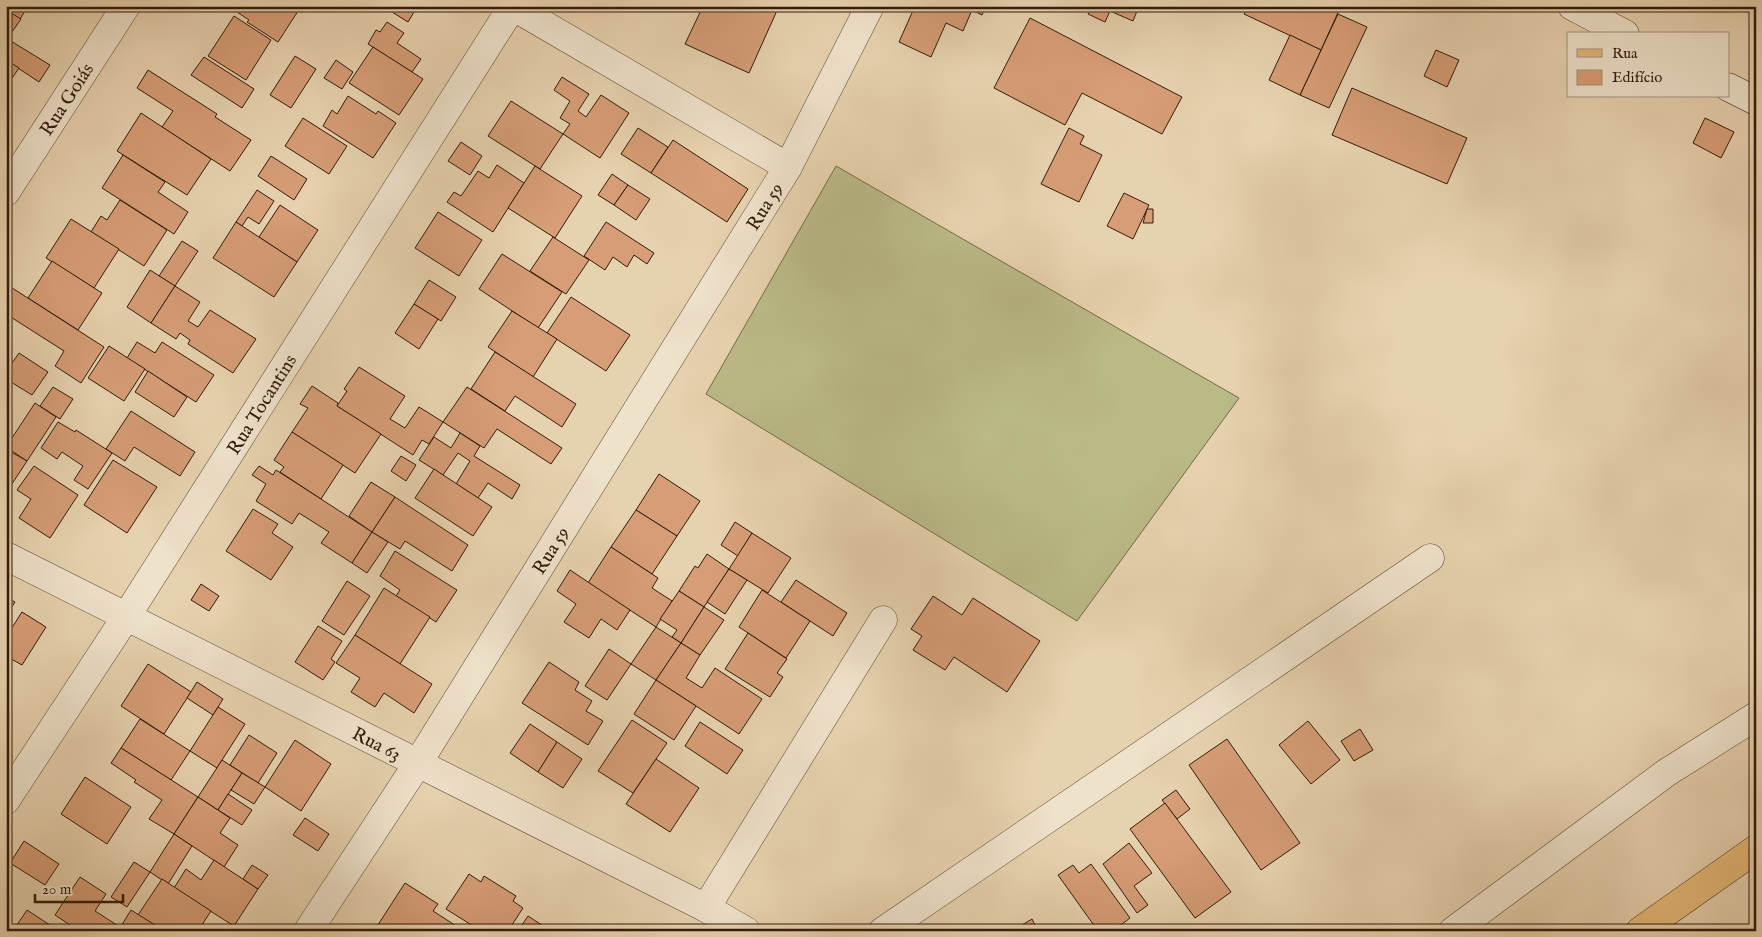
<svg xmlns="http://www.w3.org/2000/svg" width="1762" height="937" font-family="'IM FELL English',serif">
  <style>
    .pitch { fill: #baba87; stroke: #766a49 }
    .building { fill: #d69d76; stroke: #321b0b }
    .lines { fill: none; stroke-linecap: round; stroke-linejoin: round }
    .street-casing { stroke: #5f4934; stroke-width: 29 }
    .secondary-casing { stroke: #321b0b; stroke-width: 29 }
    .primary-casing { stroke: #321b0b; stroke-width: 29 }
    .street { stroke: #efe2cb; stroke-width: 28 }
    .secondary { stroke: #efe2cb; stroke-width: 28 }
    .primary { stroke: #e4b978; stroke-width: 28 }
    .labels { text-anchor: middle; stroke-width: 4.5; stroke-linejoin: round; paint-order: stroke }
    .street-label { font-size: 19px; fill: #321b0b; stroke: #efe2cb }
  </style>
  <rect width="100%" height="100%" fill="#e7d2af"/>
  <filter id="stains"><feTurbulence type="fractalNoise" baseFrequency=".004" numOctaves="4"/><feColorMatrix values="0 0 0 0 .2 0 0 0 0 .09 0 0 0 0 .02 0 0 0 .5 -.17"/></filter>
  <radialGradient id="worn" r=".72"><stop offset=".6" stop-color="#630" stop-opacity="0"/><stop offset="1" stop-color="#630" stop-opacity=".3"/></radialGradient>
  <path class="pitch" d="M836,166L1239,398L1077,621L706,394Z"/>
  <g class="building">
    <path d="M6,6H28L20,19L6,10Z"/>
    <path d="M228,6H297L300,8L278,42L247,22L249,20Z"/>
    <path d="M396,6H405L414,12L408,22L392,12Z"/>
    <path d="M703,6H779L749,73L685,44Z"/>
    <path d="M915,6H986L982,15L972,10L963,31L946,23L931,57L899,42Z"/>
    <path d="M1092,6H1139L1133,21L1110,11L1105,22L1088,14Z"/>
    <path d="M1248,6H1341L1321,50L1244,14Z"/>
    <path d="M6,10L21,19L12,32L6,29Z"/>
    <path d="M1338,14L1367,27L1329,108L1300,95Z"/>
    <path d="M234,16L271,40L246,80L208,56Z"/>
    <path d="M1030,18L1182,97L1162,134L1082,93L1065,125L994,88Z"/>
    <path d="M387,22L404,33L397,43L421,59L412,72L368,44L376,30L380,32Z"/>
    <path d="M1290,35L1321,50L1300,95L1269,80Z"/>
    <path d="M6,38L50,65L39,82L6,60Z"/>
    <path d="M373,47L423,79L399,115L349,83Z"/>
    <path d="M1436,50L1459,60L1447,87L1424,76Z"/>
    <path d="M295,56L316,69L291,108L270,95Z"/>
    <path d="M204,57L254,89L242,108L191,75Z"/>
    <path d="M6,60L19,68L6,87Z"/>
    <path d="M336,60L353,72L342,89L324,78Z"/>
    <path d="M148,70L217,114L215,117L251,140L230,171L162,127L173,111L137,88Z"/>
    <path d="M562,77L589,94L578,111L586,117L601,95L629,113L600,158L563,134L570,124L560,118L570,101L554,90Z"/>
    <path d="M1352,88L1467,138L1447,184L1332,135Z"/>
    <path d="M348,96L376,114L378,111L396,123L373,158L323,126L332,110L337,114Z"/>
    <path d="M511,101L563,134L540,169L488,136Z"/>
    <path d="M141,113L211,159L187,195L117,151Z"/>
    <path d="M303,118L347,146L329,174L285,146Z"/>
    <path d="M1705,118L1734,132L1721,158L1693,143Z"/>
    <path d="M638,128L668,147L651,173L621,154Z"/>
    <path d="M1069,128L1084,136L1080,144L1102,155L1079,202L1041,184Z"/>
    <path d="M673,140L748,189L727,222L651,173Z"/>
    <path d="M461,142L482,156L470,175L448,161Z"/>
    <path d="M123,155L165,182L158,192L188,212L174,234L102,188Z"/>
    <path d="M271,156L307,179L294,200L258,176Z"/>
    <path d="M497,165L524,183L493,232L447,202L454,192L461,196L478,171L489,178Z"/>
    <path d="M535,166L582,196L555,238L508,208Z"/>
    <path d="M612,174L628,185L614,205L598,195Z"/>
    <path d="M628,185L650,199L636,220L614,205Z"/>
    <path d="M257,190L274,201L259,224L248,217L242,226L236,222Z"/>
    <path d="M1124,193L1149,205L1133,239L1107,226Z"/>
    <path d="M120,200L167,230L144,266L91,232L101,216L107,220Z"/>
    <path d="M280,205L318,230L297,262L259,237Z"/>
    <path d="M1147,209H1153V223H1143Z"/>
    <path d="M438,212L482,240L459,276L415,248Z"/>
    <path d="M71,219L119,249L94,288L46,258Z"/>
    <path d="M236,222L297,262L274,297L213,258Z"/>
    <path d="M606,222L654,253L647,264L634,255L627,267L613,257L605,270L584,256Z"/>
    <path d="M553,237L589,260L566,294L530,271Z"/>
    <path d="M182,241L198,251L175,286L159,276Z"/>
    <path d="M502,254L562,292L538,328L479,289Z"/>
    <path d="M52,261L102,293L78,330L28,298Z"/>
    <path d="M150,270L175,286L151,323L127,307Z"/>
    <path d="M429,280L456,297L441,321L414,304Z"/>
    <path d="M6,284L104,347L81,383L55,366L64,351L6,314Z"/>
    <path d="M175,286L200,302L188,321L198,327L210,310L256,339L233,373L188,344L190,340L180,333L176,339L151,323Z"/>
    <path d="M571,297L630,335L606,371L547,333Z"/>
    <path d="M414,304L438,319L419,349L395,333Z"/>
    <path d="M512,311L557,339L533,377L488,347Z"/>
    <path d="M137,342L155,353L162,342L214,375L196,402L127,358Z"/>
    <path d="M109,346L145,369L124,401L88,378Z"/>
    <path d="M495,352L576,404L562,427L515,396L505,411L471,389Z"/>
    <path d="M19,353L48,372L32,395L6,379V372Z"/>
    <path d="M359,367L405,396L390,419L405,428L419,407L443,422L429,444L422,440L413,455L337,406L347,391L344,389Z"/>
    <path d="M148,371L187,397L174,417L135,392Z"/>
    <path d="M312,386L338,403L337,406L381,434L355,473L292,432L308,408L300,404Z"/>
    <path d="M53,387L73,399L60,419L40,406Z"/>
    <path d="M467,387L562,448L551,464L497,429L484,448L443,422Z"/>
    <path d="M35,403L56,417L27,461L6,447Z"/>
    <path d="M131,411L195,452L180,476L134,447L125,461L106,449Z"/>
    <path d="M58,422L75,432L76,430L112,453L88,489L74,480L83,466L62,452L57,459L41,448Z"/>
    <path d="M292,432L343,465L321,499L280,472L284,467L274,460Z"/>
    <path d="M460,433L480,446L474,456L520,485L512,499L488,483L478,498L456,484L470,461L458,453L443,475L419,460L434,437L451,448Z"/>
    <path d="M6,449L27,461L6,493Z"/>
    <path d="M401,456L416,465L406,481L391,471Z"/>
    <path d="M113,460L157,487L127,533L84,505Z"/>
    <path d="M34,466L78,495L50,538L19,518L31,499L17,490Z"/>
    <path d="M259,466L273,475L276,470L372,532L352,563L321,543L329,532L299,513L292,524L256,501L266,484L252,475Z"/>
    <path d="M434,469L492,507L473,536L415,498Z"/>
    <path d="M659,474L700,501L677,536L636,510Z"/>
    <path d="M371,482L395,497L372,532L349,516Z"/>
    <path d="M395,497L468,545L452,571L405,541L400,549L372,532Z"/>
    <path d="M253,509L278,524L272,533L293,547L271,580L226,551Z"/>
    <path d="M636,510L677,536L652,574L611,547Z"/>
    <path d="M735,522L752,533L738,556L721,545Z"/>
    <path d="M372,532L388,542L367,573L352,563Z"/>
    <path d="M752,533L791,558L768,593L729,569Z"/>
    <path d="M611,547L658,578L652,588L672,601L656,627L588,583Z"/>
    <path d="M395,551L457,590L436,622L396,596L400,590L380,576Z"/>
    <path d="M707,554L729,569L704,607L679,591L695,566L698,568Z"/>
    <path d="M729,569L747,580L725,614L707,602Z"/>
    <path d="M570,570L630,610L617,630L601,619L589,638L564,622L576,604L557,591Z"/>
    <path d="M796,580L847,613L833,636L781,602Z"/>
    <path d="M347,581L370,596L344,635L322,621Z"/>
    <path d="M201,584L219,596L209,611L191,600Z"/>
    <path d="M384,588L430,617L400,664L355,635Z"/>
    <path d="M762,590L810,621L786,658L739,627Z"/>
    <path d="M679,591L704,607L681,643L672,637L677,630L660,619Z"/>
    <path d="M933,596L962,615L973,598L1040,641L1007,692L954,657L945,670L913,650L922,636L911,629Z"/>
    <path d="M6,597L15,602L6,616Z"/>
    <path d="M704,607L724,620L700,655L681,643Z"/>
    <path d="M22,612L46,627L22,665L6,656V637Z"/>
    <path d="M318,626L342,641L331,659L335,662L323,680L295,662Z"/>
    <path d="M656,627L681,643L656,680L631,664Z"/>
    <path d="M748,633L787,659L777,673L783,677L770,697L725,669Z"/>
    <path d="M355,635L432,684L414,713L384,693L375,707L351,692L360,678L336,663Z"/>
    <path d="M681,643L700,655L686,678L702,688L715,668L762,699L739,734L656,680Z"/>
    <path d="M609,649L631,664L607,700L585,686Z"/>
    <path d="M549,662L579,682L575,690L592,701L586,711L603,721L588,745L522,703Z"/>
    <path d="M148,664L191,692L164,734L121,706Z"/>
    <path d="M656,680L696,706L674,740L634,714Z"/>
    <path d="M197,682L223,699L213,715L187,698Z"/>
    <path d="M218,707L245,724L217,768L190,751Z"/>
    <path d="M140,719L190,751L171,780L121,748Z"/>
    <path d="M632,720L667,743L633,793L598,771Z"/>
    <path d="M1308,721L1340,760L1311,784L1279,745Z"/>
    <path d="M700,722L743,750L727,774L685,746Z"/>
    <path d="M530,724L557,742L538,772L510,753Z"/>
    <path d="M1360,729L1373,750L1354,761L1341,741Z"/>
    <path d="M249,735L277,753L258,783L230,765Z"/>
    <path d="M1227,739L1300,843L1261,870L1189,765Z"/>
    <path d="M295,740L331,764L301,811L265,787Z"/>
    <path d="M557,742L582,759L563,788L538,772Z"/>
    <path d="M121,748L198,797L174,834L149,819L162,800L134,782L136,780L111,763Z"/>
    <path d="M656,759L699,788L670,832L626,804Z"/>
    <path d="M222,760L242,773L218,810L198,797Z"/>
    <path d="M242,773L265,787L254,804L231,790Z"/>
    <path d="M85,777L131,807L107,844L61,814Z"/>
    <path d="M1176,790L1190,809L1177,819L1162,800Z"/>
    <path d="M228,794L252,810L242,825L218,810Z"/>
    <path d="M198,797L230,818L220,833L238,845L224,867L174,834Z"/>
    <path d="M1165,803L1231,892L1195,918L1130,829Z"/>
    <path d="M305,818L329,834L318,851L293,835Z"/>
    <path d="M174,834L192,846L168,884L150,872Z"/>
    <path d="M24,841L59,864L45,885L10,863Z"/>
    <path d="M1129,843L1152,873L1134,886L1148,905L1137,913L1103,864Z"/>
    <path d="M214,860L258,889L234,926L174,888L186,869L201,880Z"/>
    <path d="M134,862L150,872L127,907L111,897Z"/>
    <path d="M1091,864L1130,918L1113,931H1098L1058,875L1073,865L1079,873Z"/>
    <path d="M252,865L268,875L258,889L243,879Z"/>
    <path d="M469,874L481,882L484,876L516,896L513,901L523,908L508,931H481L446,909Z"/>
    <path d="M80,877L106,894L95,911L120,927L118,931H79L55,915Z"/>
    <path d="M162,879L211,911L198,931H164L138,915Z"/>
    <path d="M405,883L438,904L433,911L464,931H374Z"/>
    <path d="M27,910L59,931H13Z"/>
    <path d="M131,910L155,925L151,931H118Z"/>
    <path d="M528,916L551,931H518Z"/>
    <path d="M1032,919L1038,931H1012Z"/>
  </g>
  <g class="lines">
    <defs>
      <g id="street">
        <path d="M512,6L788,167"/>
        <path d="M6,192L126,6"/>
        <path d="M6,556L706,908L746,931"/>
        <path d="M6,800L126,617L512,7"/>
        <path d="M706,908L883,620"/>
        <path d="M308,931L418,763L788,167L870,6"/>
        <path d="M883,931L1430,558"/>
        <path d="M1453,931L1666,773L1756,716"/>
      </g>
      <g id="secondary">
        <path d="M1572,6L1625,34"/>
        <path d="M1728,87L1756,101"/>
      </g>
      <path id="primary" d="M1640,931L1756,849"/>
    </defs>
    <use href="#street" class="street-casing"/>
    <use href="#secondary" class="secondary-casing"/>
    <use href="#primary" class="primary-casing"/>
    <use href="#street" class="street"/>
    <use href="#secondary" class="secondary"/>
    <use href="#primary" class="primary"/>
  </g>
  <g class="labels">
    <g class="street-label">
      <text transform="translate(66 99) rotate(-57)" y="7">Rua Goiás</text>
      <text transform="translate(764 206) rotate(-58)" y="7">Rua 59</text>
      <text transform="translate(261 404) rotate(-58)" y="7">Rua Tocantins</text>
      <text transform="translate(550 550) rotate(-58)" y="7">Rua 59</text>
      <text transform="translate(377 743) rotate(27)" y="7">Rua 63</text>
    </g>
  </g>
  <rect width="1762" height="937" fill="none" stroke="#e7d2af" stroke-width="25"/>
  <rect x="8" y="8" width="1747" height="922" fill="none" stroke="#321b0b" stroke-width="2.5"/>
  <rect x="12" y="12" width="1737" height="912" fill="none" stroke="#321b0b"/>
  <rect x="1567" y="32" width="162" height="65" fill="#efe2cb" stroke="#a3927e"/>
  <rect x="1577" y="49" width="25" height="8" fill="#e4b978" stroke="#a3927e"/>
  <text x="1612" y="58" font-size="15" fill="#321b0b">Rua</text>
  <rect x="1577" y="70" width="25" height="15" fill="#d69d76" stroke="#a3927e"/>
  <text x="1612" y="82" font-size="15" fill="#321b0b">Edifício</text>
  <path d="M35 894v8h88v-8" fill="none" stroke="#321b0b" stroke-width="2.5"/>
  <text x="42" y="894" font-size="15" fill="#321b0b" stroke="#efe2cb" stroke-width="4" paint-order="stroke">20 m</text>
  <rect width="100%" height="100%" filter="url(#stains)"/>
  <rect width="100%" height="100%" fill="url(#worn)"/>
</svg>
